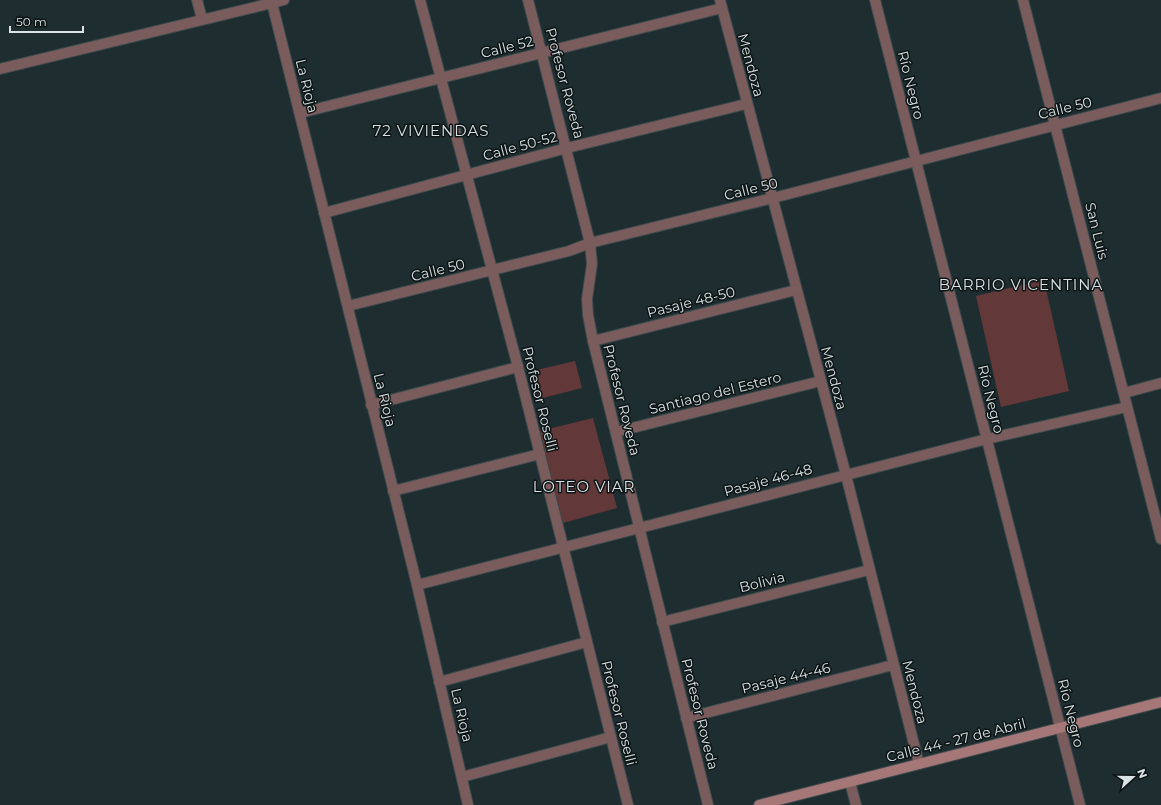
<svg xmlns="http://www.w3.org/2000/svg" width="1161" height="805" font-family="Montserrat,sans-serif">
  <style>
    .green { fill: #623838 }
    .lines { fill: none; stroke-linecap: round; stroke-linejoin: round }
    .street-casing { stroke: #3c4a4d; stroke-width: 12 }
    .secondary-casing { stroke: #3c4a4d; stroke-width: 12 }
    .street { stroke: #795c5b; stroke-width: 10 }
    .secondary { stroke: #a67777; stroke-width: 10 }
    .labels { text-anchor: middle; stroke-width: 3; stroke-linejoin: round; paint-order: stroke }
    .street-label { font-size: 14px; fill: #d9e2e4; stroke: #0d1415 }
    .neighbourhood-label { font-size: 15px; letter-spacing: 1px; fill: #d9e2e4; stroke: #0d1415 }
  </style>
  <rect width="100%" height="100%" fill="#1e2d30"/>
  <g class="green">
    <path d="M1044,280L1069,391L1001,407L976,296Z"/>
    <path d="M575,361L582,388L539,399L532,371Z"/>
    <path d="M593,418L617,508L563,523L540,431Z"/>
  </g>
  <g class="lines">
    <defs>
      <g id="street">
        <path d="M197,0L202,19"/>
        <path d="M420,0L518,367L628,805"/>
        <path d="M528,0L590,243L592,264L587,299L588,315L593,341L708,805"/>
        <path d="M720,0L846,475L919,764"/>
        <path d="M875,0L1080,805"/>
        <path d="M1023,0L1161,539"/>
        <path d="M272,3L417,585L468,805"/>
        <path d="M0,69L284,0"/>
        <path d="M300,113L722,8"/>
        <path d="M324,213L567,148L746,104"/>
        <path d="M348,306L569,251L590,243L773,198L1161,98"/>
        <path d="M593,341L796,290"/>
        <path d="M1124,393L1161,383"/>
        <path d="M371,405L518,367"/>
        <path d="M616,432L821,381"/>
        <path d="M393,491L540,454"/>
        <path d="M417,585L846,475L987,439L1127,407"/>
        <path d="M662,622L869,570"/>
        <path d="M439,682L587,642"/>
        <path d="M686,718L893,665"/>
        <path d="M462,777L611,737"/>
        <path d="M850,782L856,805"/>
      </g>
      <path id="secondary" d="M759,805L1161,702"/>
    </defs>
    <use href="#street" class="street-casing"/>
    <use href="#secondary" class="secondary-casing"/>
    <use href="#street" class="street"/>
    <use href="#secondary" class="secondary"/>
  </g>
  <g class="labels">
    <g class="street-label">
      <text transform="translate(507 47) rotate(-14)" y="5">Calle 52</text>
      <text transform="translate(751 65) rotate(75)" y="5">Mendoza</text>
      <text transform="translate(565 83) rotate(75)" y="5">Profesor Roveda</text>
      <text transform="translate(911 85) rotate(76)" y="5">Río Negro</text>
      <text transform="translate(307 86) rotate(76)" y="5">La Rioja</text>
      <text transform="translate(1065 108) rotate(-14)" y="5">Calle 50</text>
      <text transform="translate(520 146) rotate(-15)" y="5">Calle 50-52</text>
      <text transform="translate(751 189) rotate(-14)" y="5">Calle 50</text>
      <text transform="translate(1097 231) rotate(76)" y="5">San Luis</text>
      <text transform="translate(438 270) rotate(-14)" y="5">Calle 50</text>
      <text transform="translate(691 302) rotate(-14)" y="5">Pasaje 48-50</text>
      <text transform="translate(834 378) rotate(75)" y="5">Mendoza</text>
      <text transform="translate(715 393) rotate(-14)" y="5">Santiago del Estero</text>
      <text transform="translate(540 399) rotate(76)" y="5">Profesor Roselli</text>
      <text transform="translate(991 399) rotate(76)" y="5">Río Negro</text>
      <text transform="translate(385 400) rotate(76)" y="5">La Rioja</text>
      <text transform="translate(622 400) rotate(76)" y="5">Profesor Roveda</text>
      <text transform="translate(768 480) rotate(-15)" y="5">Pasaje 46-48</text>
      <text transform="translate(762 582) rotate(-14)" y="5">Bolivia</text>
      <text transform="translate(786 678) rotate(-14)" y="5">Pasaje 44-46</text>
      <text transform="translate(915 692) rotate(76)" y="5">Mendoza</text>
      <text transform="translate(619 713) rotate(76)" y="5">Profesor Roselli</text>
      <text transform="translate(1071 713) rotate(76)" y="5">Río Negro</text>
      <text transform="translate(700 714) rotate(76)" y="5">Profesor Roveda</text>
      <text transform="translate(462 715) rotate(77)" y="5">La Rioja</text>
      <text transform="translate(956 740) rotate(-14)" y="5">Calle 44 - 27 de Abril</text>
    </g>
    <g class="neighbourhood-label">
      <text x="431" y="136">72 VIVIENDAS</text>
      <text x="1021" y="290">BARRIO VICENTINA</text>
      <text x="584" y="492">LOTEO VIAR</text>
    </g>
  </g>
  <g transform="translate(1133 777) rotate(69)" stroke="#0d1415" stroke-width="3" paint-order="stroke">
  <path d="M0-3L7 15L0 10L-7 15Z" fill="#d9e2e4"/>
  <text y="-6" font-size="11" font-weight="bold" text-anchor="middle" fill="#d9e2e4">N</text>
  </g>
  <path d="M10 26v6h73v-6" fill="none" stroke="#d9e2e4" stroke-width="2"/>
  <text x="16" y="26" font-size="12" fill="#d9e2e4" stroke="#0d1415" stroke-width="3" paint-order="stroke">50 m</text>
</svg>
